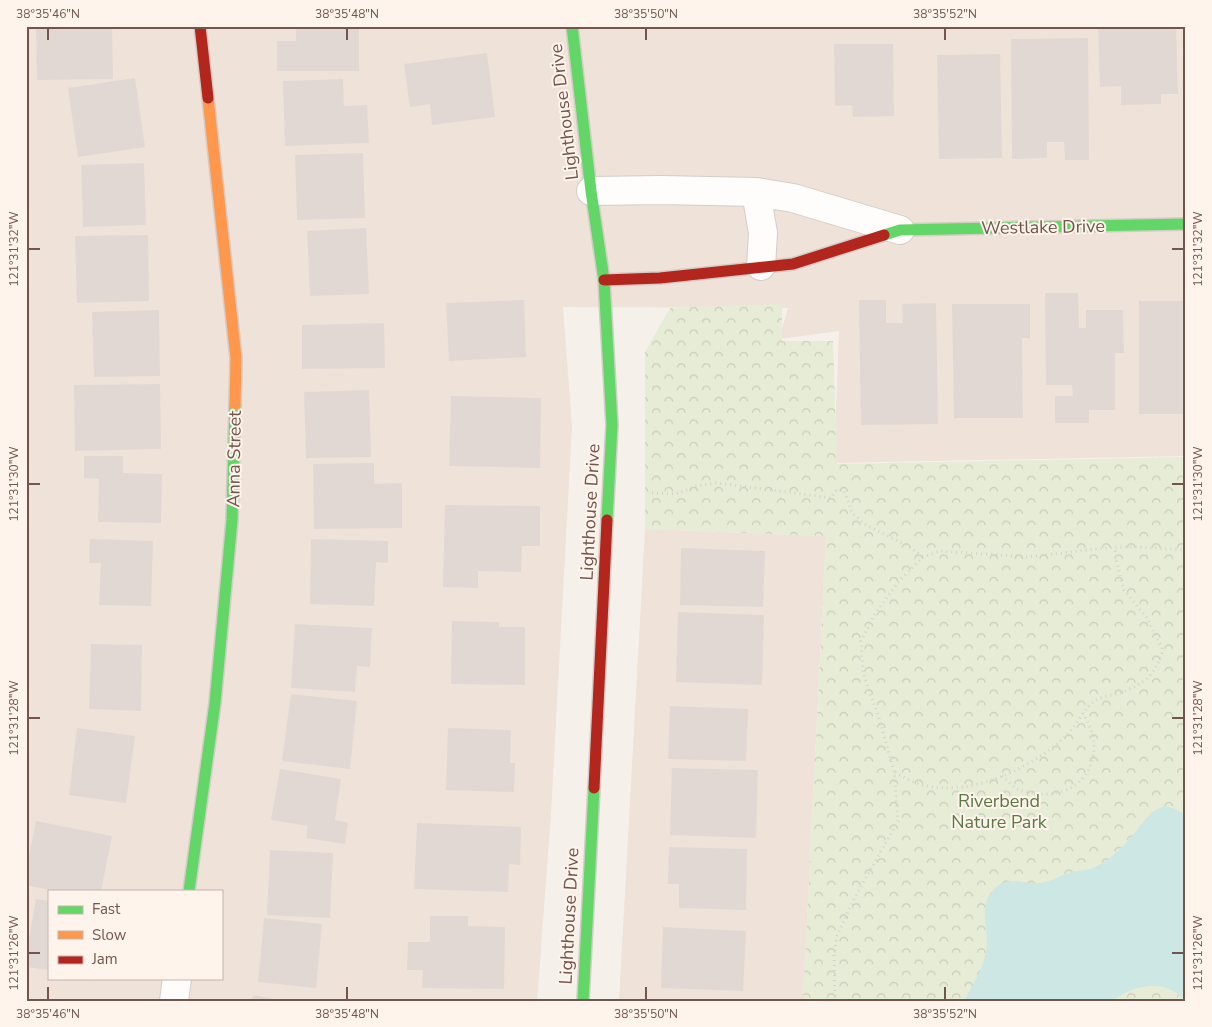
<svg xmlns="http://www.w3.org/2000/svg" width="1212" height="1027" font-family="'Nunito Sans',sans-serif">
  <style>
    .residential { fill: #efe2d9; fill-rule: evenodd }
    .park { fill: url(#park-crowns) }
    .water { fill: #cde7e5 }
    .building { fill: #e2d8d3 }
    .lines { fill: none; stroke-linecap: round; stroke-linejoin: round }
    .street-casing { stroke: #d4ccc8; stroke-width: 30 }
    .fast-casing { stroke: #d5ccc8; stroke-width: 14 }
    .slow-casing { stroke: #d5ccc8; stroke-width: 14 }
    .jam-casing { stroke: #d5ccc8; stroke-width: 14 }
    .path { stroke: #d9d0ce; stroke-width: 3; stroke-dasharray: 1 4; stroke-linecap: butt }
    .street { stroke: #fefdfc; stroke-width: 28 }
    .fast { stroke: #63d668; stroke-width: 11 }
    .slow { stroke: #ff974d; stroke-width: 11 }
    .jam { stroke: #b3261e; stroke-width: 11 }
    .ticks { fill: none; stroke: #72554d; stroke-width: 2 }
    .labels { text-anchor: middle; stroke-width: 4; stroke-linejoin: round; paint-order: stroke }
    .street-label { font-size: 18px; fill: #72554d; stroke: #fef4ec }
    .park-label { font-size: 18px; fill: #5c7845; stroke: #fef4ec }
    .neatline { fill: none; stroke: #72554d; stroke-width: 2 }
    .ticks-label { font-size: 12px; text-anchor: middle; fill: #72554d }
  </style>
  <defs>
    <pattern id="park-crowns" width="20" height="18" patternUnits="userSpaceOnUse" patternTransform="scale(1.25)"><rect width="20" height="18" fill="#e6ecd6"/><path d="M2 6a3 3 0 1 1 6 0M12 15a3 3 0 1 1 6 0" fill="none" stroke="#c9ccb9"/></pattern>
  </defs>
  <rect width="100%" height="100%" fill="#f6f0eb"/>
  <g class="residential">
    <path d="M26,26H1186V456L834,463L839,331L779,339L788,308L563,307L572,426L551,814L537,1001H26ZM49,891H221V978H49Z"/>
    <path d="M645,529L826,536L803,1001H619Z"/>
  </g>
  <path class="park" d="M782,304V341H833L837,464L1186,457V1001H803L826,536L645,529V352L670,308Z"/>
  <path class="water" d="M1166,806L1175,809L1186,815V1001C1181,997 1177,993 1173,991C1155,980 1128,988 1113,1001H964C972,986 983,969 986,952C990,933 978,910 991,893C994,889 998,885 1002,883C1014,878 1028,885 1040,883C1051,882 1059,876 1069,873C1076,870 1084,871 1091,869C1107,863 1122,848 1133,835C1145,822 1147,811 1166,806Z"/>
  <g class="building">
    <path d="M36,26H112L113,79L37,80Z"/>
    <path d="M296,26H359V71H277V41H296Z"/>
    <path d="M1176,26L1178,94H1161V104L1121,105V86L1100,87L1098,27Z"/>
    <path d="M1088,38L1089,160H1065L1064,142H1047V158L1012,159L1011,39Z"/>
    <path d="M834,44H893L894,116L853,117L852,105L835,106Z"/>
    <path d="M487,53L495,117L432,125L430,104L410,107L404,64Z"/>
    <path d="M1000,54L1002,158L939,159L937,55Z"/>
    <path d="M135,78L145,147L78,157L68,88Z"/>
    <path d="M343,79L344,106L367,105L369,143L285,146L283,81Z"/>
    <path d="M363,153L365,218L297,220L295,155Z"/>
    <path d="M144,163L146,225L83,227L81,165Z"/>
    <path d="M366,228L369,294L310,296L307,231Z"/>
    <path d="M148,235L149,301L77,303L75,236Z"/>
    <path d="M1045,293H1078L1079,328H1086V310H1123L1124,353H1115V410H1089V423H1055V396H1073L1072,385H1046Z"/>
    <path d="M524,300L526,357L449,361L446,303Z"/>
    <path d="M859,300H886V323H903L902,304L936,303L938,424L861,425Z"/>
    <rect x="1139" y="301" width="47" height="113"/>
    <path d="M952,304H1030V338H1022L1023,418H954Z"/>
    <path d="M159,310L160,376L94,377L92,312Z"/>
    <path d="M384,323L385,368L302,369V325Z"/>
    <path d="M160,384L161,449L75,451L74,385Z"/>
    <path d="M369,390L371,457L306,458L304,392Z"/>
    <path d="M451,396L541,398L540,468L449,466Z"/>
    <path d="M84,456H123V473L162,474L161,523L98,522L99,479L84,478Z"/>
    <path d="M374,463V484L402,483V528L314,529L313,464Z"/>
    <path d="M445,505L540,506V546H522L521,572L478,571V588L443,587Z"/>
    <path d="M90,539L153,541L151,606L99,605L101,563H89Z"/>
    <path d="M311,539L388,541V563L376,562L374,606L310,604Z"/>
    <path d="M681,548L765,551L763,607L680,605Z"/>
    <path d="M678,612L764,615L762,685L676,682Z"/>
    <path d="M452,621L499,622V627H525V685L451,684Z"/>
    <path d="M295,624L372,628L370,667L357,666L355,692L291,688Z"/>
    <path d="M91,644L142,645L141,711L89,709Z"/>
    <path d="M291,694L357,701L350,769L282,761Z"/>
    <path d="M670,706L748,709L746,761L668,759Z"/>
    <path d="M77,728L135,736L126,803L69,795Z"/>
    <path d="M448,728L511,730L510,763H515L514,792L446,790Z"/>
    <path d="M672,768L758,770L756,838L670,835Z"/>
    <path d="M280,769L341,779L335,820L348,823L345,844L306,838L308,826L271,820Z"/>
    <path d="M36,821L112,836L101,891H56L26,885V871Z"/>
    <path d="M417,823L521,827L520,865L509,864L508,892L414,889Z"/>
    <path d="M669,847L747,849L746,910L679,908V884H668Z"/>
    <path d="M270,850L333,853L330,918L267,915Z"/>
    <path d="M36,899L49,901V970L26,967V957Z"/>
    <path d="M430,916H468V926L505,927L504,989L422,988L423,970H407L408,942H430Z"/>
    <path d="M264,918L322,924L316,988L258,982Z"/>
    <path d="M663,927L746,931L743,991L661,988Z"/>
    <path d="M253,995L279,1000V1001H252Z"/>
  </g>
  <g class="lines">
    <defs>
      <g id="street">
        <path d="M591,191L662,190L756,192L793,198L900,230"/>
        <path d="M756,192L763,233L761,266"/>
        <path d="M174,1001L177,978"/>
      </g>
      <g id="fast">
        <path d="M572,26L591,191L604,280L612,425L607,520"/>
        <path d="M884,235L900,230L1186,224"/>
        <path d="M189,891L215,703L232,520L235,405"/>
        <path d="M583,1001L594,788"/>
      </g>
      <path id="slow" d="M208,98L236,358L235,405"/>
      <g id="jam">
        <path d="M200,26L208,98"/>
        <path d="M604,280L660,278L793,264L884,235"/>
        <path d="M594,788L607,520"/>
      </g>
    </defs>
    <use href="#street" class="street-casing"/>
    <use href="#fast" class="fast-casing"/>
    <use href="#slow" class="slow-casing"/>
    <use href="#jam" class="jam-casing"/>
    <g class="path">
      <path d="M652,493L676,494L696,486L718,483L831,498L836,491L844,490L852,513L866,525L908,546L923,557"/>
      <path d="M895,772C947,809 1023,775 1065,737C1077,726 1083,707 1098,699C1104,696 1113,695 1120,693C1146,683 1154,676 1163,650L1147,618L1124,590L1117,564L1115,547"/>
      <path d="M1002,776C1007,780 1012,786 1017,789C1022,792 1030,792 1035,793C1065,799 1093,780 1094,749C1095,736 1089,724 1083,713"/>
      <path d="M835,1001L834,955L837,936L854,899L898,821L894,771L879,718L863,673L861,641L875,614L899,581L923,557L940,551L1027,557L1115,547H1139L1186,550"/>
    </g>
    <use href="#street" class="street"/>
    <use href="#fast" class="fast"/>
    <use href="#slow" class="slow"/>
    <use href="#jam" class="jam"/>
  </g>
  <path class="ticks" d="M48,28V40M347,28V40M646,28V40M945,28V40M28,249H40M1172,249H1184M28,484H40M1172,484H1184M28,718H40M1172,718H1184M28,953H40M1172,953H1184M48,987V1000M347,987V1000M646,987V1000M945,987V1000"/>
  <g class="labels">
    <g class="street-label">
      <text transform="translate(564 112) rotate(-97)" y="6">Lighthouse Drive</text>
      <text transform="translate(1043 227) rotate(-1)" y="6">Westlake Drive</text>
      <text transform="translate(234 459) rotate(-89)" y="6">Anna Street</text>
      <text transform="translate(590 512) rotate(-87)" y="6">Lighthouse Drive</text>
      <text transform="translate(569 916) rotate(-87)" y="6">Lighthouse Drive</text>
    </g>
    <g class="park-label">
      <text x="999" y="807">Riverbend<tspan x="999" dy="21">Nature Park</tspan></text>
    </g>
  </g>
  <rect width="1212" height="1027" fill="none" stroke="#fef4ec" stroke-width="55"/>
  <rect x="48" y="890" width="175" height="90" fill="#fef4ec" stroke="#c6b4ac"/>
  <rect x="58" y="906" width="25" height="8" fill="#63d668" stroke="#c6b4ac"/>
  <text x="92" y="914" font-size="15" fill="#72554d">Fast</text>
  <rect x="58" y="931" width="25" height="8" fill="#ff974d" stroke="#c6b4ac"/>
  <text x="92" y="940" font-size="15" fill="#72554d">Slow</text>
  <rect x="58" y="956" width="25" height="8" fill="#b3261e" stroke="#c6b4ac"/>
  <text x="92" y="964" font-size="15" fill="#72554d">Jam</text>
  <rect x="28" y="28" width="1156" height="972" class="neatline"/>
  <g class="ticks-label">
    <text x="48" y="18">38°35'46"N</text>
    <text x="347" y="18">38°35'48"N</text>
    <text x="646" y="18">38°35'50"N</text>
    <text x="945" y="18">38°35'52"N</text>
    <text transform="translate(1198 249) rotate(-90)" y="4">121°31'32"W</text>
    <text transform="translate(14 249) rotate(-90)" y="4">121°31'32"W</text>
    <text transform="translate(1198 484) rotate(-90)" y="4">121°31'30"W</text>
    <text transform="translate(14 484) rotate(-90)" y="4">121°31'30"W</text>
    <text transform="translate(1198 718) rotate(-90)" y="4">121°31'28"W</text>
    <text transform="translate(14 718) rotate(-90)" y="4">121°31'28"W</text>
    <text transform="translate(1198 953) rotate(-90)" y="4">121°31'26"W</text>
    <text transform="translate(14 953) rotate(-90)" y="4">121°31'26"W</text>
    <text x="48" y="1018">38°35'46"N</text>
    <text x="347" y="1018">38°35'48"N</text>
    <text x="646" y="1018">38°35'50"N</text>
    <text x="945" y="1018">38°35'52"N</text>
  </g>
</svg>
